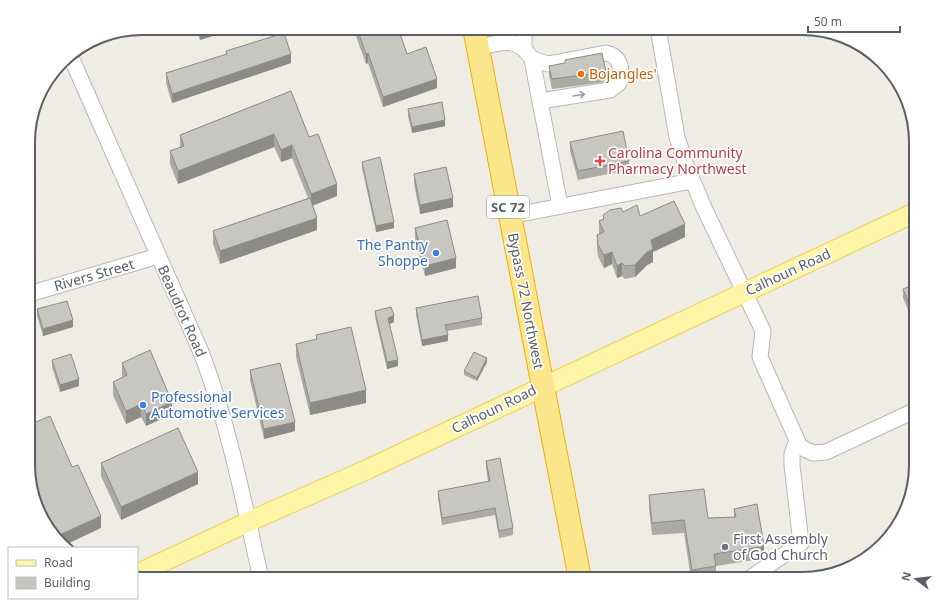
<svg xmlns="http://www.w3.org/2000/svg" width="944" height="607" font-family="'Noto Sans',sans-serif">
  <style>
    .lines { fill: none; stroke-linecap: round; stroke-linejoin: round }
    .minor-casing { stroke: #b5b8bd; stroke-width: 17 }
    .major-casing { stroke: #f0cf59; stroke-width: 21 }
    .highway-casing { stroke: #efb202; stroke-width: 24 }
    .minor { stroke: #fff; stroke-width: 15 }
    .major { stroke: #fef5a7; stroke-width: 19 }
    .highway { stroke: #fce68b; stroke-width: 22 }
    .wall { fill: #acaaa5 }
    .shaded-wall { fill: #8c8b86 }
    .building { fill: #c8c6c0; stroke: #8c8b86 }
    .oneway { stroke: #9d9ea1 }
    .food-dot { fill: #e8710a; stroke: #fff; stroke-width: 1.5 }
    .health-dot { fill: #e0444e; stroke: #fff; stroke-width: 1.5 }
    .shop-dot { fill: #3f7fe0; stroke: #fff; stroke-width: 1.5 }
    .worship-dot { fill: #6b7280; stroke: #fff; stroke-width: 1.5 }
    .labels { text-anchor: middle; stroke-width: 3.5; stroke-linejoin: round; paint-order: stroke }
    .shield { fill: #fff; stroke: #8c8e92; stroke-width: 1 }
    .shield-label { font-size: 13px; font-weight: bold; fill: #5b5e63 }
    .food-label { font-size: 14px; fill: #c56008; stroke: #fff; text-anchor: start }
    .health-label { font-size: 14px; fill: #be3a42; stroke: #fff; text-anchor: start }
    .shop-label { font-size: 14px; fill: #366cbe; stroke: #fff; text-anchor: end }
    .street-label { font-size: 14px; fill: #5b5e63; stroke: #fff }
    .worship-label { font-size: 14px; fill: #5b616d; stroke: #fff; text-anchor: start }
    .rim { fill: none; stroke: #5b5e63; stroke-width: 2 }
  </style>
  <rect width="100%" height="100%" fill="#eeece3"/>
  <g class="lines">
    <defs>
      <g id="minor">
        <path d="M658,28L677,137L686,165L704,208L763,331L760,357L800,447L813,453L826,452L916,410"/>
        <path d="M478,47C503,43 516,35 532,59L560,206"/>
        <path d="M524,47V28"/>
        <path d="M70,55L201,352C229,425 244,503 261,579"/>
        <path d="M532,59L548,64L606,53C621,56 623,70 619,83L610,90L540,101"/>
        <path d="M510,216L692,181"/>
        <path d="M29,294L158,256"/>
        <path d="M749,579L801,543L792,465V454L797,440"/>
      </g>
      <path id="major" d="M137,574L248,522L366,470L916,212"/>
      <path id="highway" d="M474,28L580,579"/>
    </defs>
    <use href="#minor" class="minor-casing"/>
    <use href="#major" class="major-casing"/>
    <use href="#highway" class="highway-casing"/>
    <use href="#minor" class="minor"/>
    <use href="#major" class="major"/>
    <use href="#highway" class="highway"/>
  </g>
  <g class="wall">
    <path d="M196,28H219V34L200,40Z"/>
    <path d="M353,28H398L407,54L437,88L383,107L368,63L366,64Z"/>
    <path d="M226,51L291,63L172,103L166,83V73L226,55Z"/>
    <path d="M565,60L606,72V82L552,89L549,76V66L565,63Z"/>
    <path d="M291,91L309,137L337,196L312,206L317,230L220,264L213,244V231L308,198L292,158L281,162L274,147L178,184L170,164V151L180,147V135Z"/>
    <path d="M408,109L445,126L412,133L408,116Z"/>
    <path d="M570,142L629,161V170L578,180L570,151Z"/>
    <path d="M362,162L394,228L376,232L362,168Z"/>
    <path d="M414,174L453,207L420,214L414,184Z"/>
    <path d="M623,212L640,216L685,237L653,252V262L647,265L635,277L625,279L622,276L617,278L612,264L604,268L598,257L597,248V235L599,234V221L603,219V215Z"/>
    <path d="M415,228L456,268L425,276L415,238Z"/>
    <path d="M916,284V329L903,298V289Z"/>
    <path d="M416,308L482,318V325L447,331L448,341L422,346L416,315Z"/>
    <path d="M37,309L73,327L43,336L37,316Z"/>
    <path d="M375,311L394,322L389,324L398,366L387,369L375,317Z"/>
    <path d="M316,335L366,403L310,415L296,357V344L316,339Z"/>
    <path d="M52,360L79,386L60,392L52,367Z"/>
    <path d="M487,362L477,381L464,375V371Z"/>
    <path d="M122,363L172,414L146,426L141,417L126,424L113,395V382L123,377L122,375Z"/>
    <path d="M250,370L295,431L264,439L250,380Z"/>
    <path d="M486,461L513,528V535L499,538L495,515L442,525L438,498V491L488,481L486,468Z"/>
    <path d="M101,463L198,484L121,520L101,476Z"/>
    <path d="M649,495L708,518L734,517V509L757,504L764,557L761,559L716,566V579H691L684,533L652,535L649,508Z"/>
  </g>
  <g class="shaded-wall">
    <path d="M219,28V34L200,40V34Z"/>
    <path d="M368,53V63L366,64V54Z"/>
    <path d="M291,54V63L172,103V94Z"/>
    <path d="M437,79V88L383,107V97Z"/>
    <path d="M445,120V126L412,133V127Z"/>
    <path d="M274,134V147L178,184V171Z"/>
    <path d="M292,145V158L281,162V150Z"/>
    <path d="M337,184V196L311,206V194Z"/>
    <path d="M453,198V207L420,214V205Z"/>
    <path d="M317,218V230L220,264V251Z"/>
    <path d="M394,222V228L376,232V226Z"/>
    <path d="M685,224V237L653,252V262L647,265L635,277V265L651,240Z"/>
    <path d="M612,252V264L604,268V255Z"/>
    <path d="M456,258V268L425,276V266Z"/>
    <path d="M622,263V276L617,278V266Z"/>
    <path d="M394,315V322L388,325V318Z"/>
    <path d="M73,320V327L43,336V329Z"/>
    <path d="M448,335V341L422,346V340Z"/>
    <path d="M487,358V362L477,381V378Z"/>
    <path d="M398,360V366L387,369V362Z"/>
    <path d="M34,374V384L29,385V376Z"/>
    <path d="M79,379V386L60,392V385Z"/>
    <path d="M366,390V403L310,415V403Z"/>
    <path d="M172,402V414L146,426V414Z"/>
    <path d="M141,404V417L126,424V411Z"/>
    <path d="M295,422V431L264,439V429Z"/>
    <path d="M198,472V484L121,520V507Z"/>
    <path d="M101,516V528L65,545L57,536Z"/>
    <path d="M764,545V557L761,559V547Z"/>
  </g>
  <g class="building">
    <path d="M198,28H218L200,34Z"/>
    <path d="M357,28H398L407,54L426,47L437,79L383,97L368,53L366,54Z"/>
    <path d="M284,33L291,54L172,94L166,73L227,54L226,51Z"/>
    <path d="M602,53L606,72L552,79L549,66L565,63V60Z"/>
    <path d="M291,91L309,137L318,134L337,184L311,194L292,145L281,150L274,134L178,171L170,151L184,146L180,135Z"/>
    <path d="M442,102L445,120L412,127L408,109Z"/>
    <path d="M623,131L629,161L578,171L570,142Z"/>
    <path d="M380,157L394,222L376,226L362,162Z"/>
    <path d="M446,167L453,198L420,205L414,174Z"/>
    <path d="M310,198L317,218L220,251L213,231Z"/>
    <path d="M674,201L685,224L651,240L653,249L647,252L635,265L625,266L622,263L617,266L612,252L604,255L598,245L597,235L604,232L599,221L604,219L603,215L610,210L621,208L623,212L637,205L640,216Z"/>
    <path d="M447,220L456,258L425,266L415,228Z"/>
    <path d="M916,284V320L903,289Z"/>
    <path d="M478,296L482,318L445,325L448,335L422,340L416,308Z"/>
    <path d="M67,301L73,320L43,329L37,309Z"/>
    <path d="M391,307L394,315L388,318L398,360L387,362L375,311Z"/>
    <path d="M351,327L366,390L310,403L296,344L317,339L316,335Z"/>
    <path d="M150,350L172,402L146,414L141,404L126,411L113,382L127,375L122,363Z"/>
    <path d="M474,352L487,358L477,378L464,371Z"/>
    <path d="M71,354L79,379L60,385L52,360Z"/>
    <path d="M29,355L34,374L29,376Z"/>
    <path d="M280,363L295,422L264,429L250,370Z"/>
    <path d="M50,416L72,467L78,465L101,516L57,536L43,522L29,479V425Z"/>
    <path d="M178,428L198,472L121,507L101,463Z"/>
    <path d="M500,458L513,528L499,531L495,508L442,518L438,491L490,481L486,461Z"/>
    <path d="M704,489L708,518L736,517L734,509L757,504L764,545L761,547L714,554L716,566L692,570L684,520L652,523L649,495Z"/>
  </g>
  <defs><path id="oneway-shaft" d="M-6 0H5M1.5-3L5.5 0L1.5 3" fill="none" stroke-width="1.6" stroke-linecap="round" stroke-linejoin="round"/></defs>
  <use class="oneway" href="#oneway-shaft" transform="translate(579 95) rotate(-9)"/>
  <circle class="food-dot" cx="581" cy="74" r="4"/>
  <path class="health-dot" d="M598 155h4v4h4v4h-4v4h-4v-4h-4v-4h4z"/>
  <g class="shop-dot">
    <circle cx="436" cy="253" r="4"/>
    <circle cx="143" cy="405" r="4"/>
  </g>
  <circle class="worship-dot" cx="725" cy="547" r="4"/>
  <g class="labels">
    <rect class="shield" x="487" y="196" width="42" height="22" rx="3"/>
    <g class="shield-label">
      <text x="508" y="212">SC 72</text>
    </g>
    <g class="food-label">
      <text x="589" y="79">Bojangles'</text>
    </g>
    <g class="health-label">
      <text x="608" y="158">Carolina Community<tspan x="608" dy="16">Pharmacy Northwest</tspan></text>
    </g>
    <g class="shop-label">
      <text x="428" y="250">The Pantry<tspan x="428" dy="16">Shoppe</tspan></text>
      <text x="151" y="402" text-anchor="start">Professional<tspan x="151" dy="16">Automotive Services</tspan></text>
    </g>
    <g class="street-label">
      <text transform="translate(788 272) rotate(-25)" y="5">Calhoun Road</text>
      <text transform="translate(94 275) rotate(-16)" y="5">Rivers Street</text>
      <text transform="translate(526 301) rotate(79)" y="5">Bypass 72 Northwest</text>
      <text transform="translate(182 311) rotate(66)" y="5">Beaudrot Road</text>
      <text transform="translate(494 409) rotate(-26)" y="5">Calhoun Road</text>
    </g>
    <g class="worship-label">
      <text x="733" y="544">First Assembly<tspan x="733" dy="16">of God Church</tspan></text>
    </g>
  </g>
  <path d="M0 0H944V607H0ZM142 35H802A107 107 0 0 1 909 142V465A107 107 0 0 1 802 572H142A107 107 0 0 1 35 465V142A107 107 0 0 1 142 35Z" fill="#fff" fill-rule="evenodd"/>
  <path class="rim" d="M142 35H802A107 107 0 0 1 909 142V465A107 107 0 0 1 802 572H142A107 107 0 0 1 35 465V142A107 107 0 0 1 142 35Z"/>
  <rect x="8" y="547" width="130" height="52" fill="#ffffff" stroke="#bdbfc1"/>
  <rect x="16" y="560" width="20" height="6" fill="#fef5a7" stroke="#bdbfc1"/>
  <text x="44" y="567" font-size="12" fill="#5b5e63">Road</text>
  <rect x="16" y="577" width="20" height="12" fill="#c8c6c0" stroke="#bdbfc1"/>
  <text x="44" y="587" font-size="12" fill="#5b5e63">Building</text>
  <g transform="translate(916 579) rotate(285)" stroke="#ffffff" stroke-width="3" paint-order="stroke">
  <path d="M0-3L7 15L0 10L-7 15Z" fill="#5b5e63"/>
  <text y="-6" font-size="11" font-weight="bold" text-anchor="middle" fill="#5b5e63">N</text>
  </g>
  <path d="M808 26v6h92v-6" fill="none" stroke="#5b5e63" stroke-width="2"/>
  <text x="814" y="26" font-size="12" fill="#5b5e63" stroke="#ffffff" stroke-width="3" paint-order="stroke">50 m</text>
</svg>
